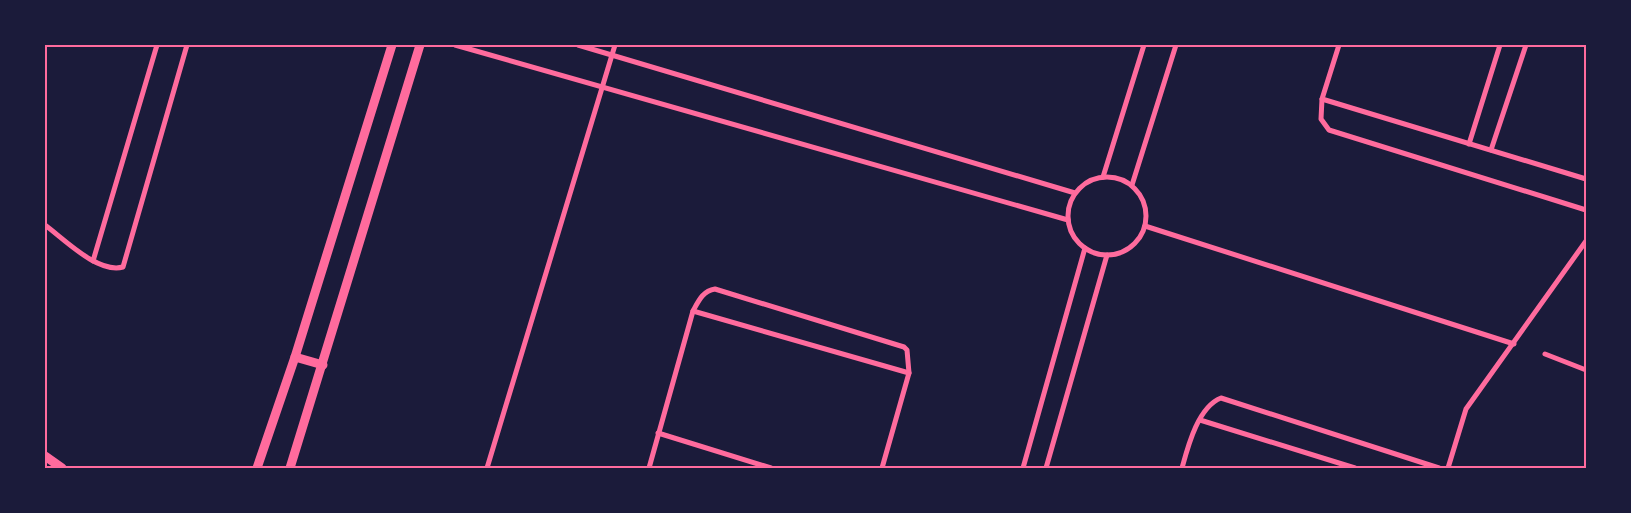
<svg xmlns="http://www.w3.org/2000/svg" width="1631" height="513" font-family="'Archivo Narrow',sans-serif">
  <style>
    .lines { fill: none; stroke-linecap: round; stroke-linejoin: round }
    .minor { stroke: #ff6b9d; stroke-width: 5 }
    .tertiary { stroke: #ff6b9d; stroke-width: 9 }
    .neatline { fill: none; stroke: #ff6b9d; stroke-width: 2 }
  </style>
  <rect width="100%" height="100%" fill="#1b1b3a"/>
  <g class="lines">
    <g class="minor">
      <path d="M455,45L1068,220"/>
      <path d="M578,45L1075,193"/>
      <path d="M1339,45L1322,99L1321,119L1329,130L1586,210"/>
      <path d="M1322,99L1586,179"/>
      <path d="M1469,144L1500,45"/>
      <path d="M1491,150L1526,45"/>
      <path d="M1103,177L1144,45"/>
      <circle cx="1107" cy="216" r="39"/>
      <path d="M1132,185L1176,45"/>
      <path d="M45,225C64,239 98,274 123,267L187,45"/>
      <path d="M1145,226L1514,344"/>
      <path d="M93,261L157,45"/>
      <path d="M693,311L909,373"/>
      <path d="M1545,354L1586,370"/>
      <path d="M1200,420L1355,468"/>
      <path d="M658,433L771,468"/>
      <path d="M487,468L615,45"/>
      <path d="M649,468L693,311C699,300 703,291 715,289L904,347L907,350L909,373L882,468"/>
      <path d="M1023,468L1085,248"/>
      <path d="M1046,468L1107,255"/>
      <path d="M1182,468C1188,446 1198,407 1221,398L1439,468"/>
      <path d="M1448,468L1466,409L1586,241"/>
    </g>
    <g class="tertiary">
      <path d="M295,357L323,365"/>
      <path d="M45,456L62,468"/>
      <path d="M257,468L295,357L392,45"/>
      <path d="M290,468L420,45"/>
    </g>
  </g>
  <rect width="1631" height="513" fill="none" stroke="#1b1b3a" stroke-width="92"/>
  <rect x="46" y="46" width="1539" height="421" class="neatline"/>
</svg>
